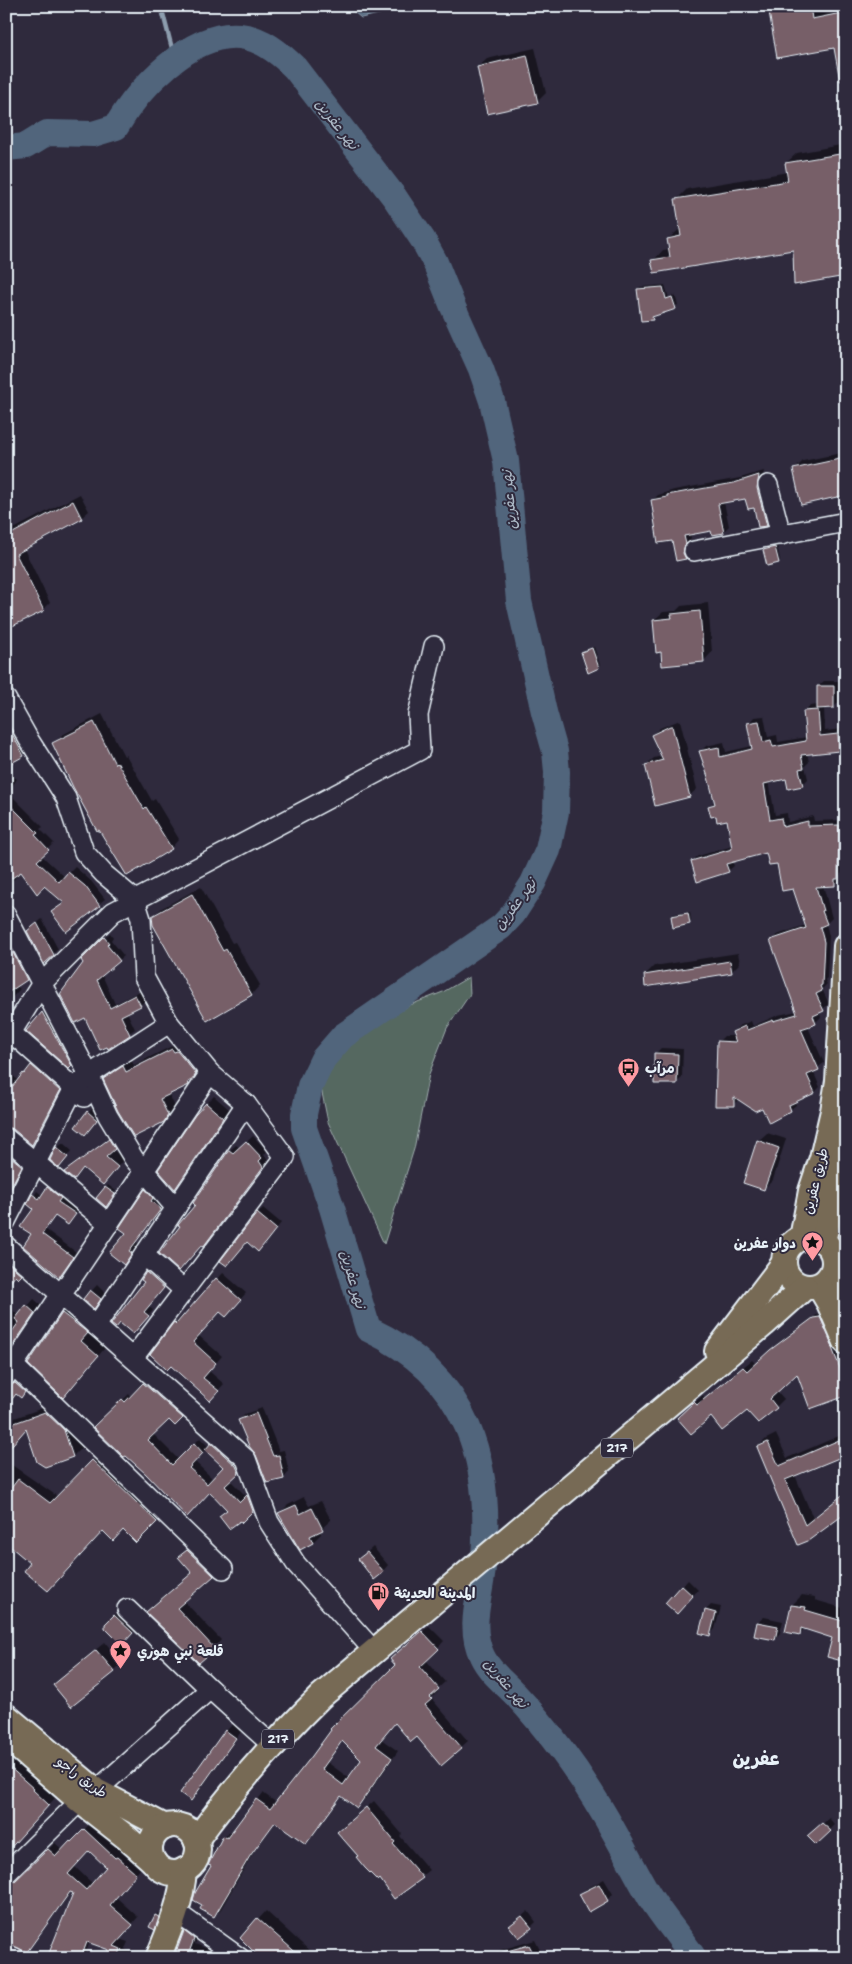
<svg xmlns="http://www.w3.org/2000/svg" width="852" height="1964" font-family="'Shantell Sans','Playpen Sans Arabic',sans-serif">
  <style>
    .grass { fill: #546861; stroke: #9eacac }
    .water { fill: url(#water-rules); stroke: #8d9dae }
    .shadow { fill: #0007; fill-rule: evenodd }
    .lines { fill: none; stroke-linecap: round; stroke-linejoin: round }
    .stream { stroke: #8d9dae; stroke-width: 4.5 }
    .river { stroke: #51657c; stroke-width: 26 }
    .building { fill: #775e68; stroke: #e8f1f8; fill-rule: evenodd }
    .minor-casing { stroke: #e8f1f8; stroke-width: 22 }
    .major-casing { stroke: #e8f1f8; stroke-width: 28 }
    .minor { stroke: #2f2a3d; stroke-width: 19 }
    .major { stroke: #776a54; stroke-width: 24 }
    .labels { text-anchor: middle; stroke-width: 4; stroke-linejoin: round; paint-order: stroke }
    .shield { fill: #2f2a3d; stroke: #b0b5c0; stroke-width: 1 }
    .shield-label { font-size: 12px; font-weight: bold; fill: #e8f1f8 }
    .poi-label { font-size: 14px; font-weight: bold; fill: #e8f1f8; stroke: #2f2a3d; text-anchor: start }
    .street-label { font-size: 14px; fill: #e8f1f8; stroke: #2f2a3d }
    .water-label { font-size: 15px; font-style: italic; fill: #acb9c6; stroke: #2f2a3d }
    .district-label { font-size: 19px; font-weight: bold; fill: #e8f1f8; stroke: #2f2a3d }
  </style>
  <defs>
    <pattern id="water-rules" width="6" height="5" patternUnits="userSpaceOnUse" patternTransform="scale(1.25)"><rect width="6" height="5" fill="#51657c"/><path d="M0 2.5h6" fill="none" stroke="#6a7c8f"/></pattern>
  </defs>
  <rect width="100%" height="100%" fill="#2f2a3d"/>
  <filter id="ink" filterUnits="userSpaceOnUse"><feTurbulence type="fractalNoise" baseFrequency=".02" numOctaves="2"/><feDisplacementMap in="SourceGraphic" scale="10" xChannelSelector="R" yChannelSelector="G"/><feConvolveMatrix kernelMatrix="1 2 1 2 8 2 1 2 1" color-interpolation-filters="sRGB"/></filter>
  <g filter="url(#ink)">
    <path class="grass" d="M469,977L470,994L447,1028L429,1074L414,1149L384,1244L328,1122L321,1088L335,1051L410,1005L443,992Z"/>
    <path class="water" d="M347,6H415L361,18Z"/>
    <g class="shadow">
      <path d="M769,6H819L820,12L846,6V60L835,46Z"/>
      <path d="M535,48L546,93L537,102L478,67L487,59Z"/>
      <path d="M846,144V275L794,249L653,261L663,250L670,249L668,239L681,228L676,200L687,189L788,172L786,163L797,153Z"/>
      <path d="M665,285L669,298L675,295L678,305L654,315L652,319L638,290L640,287Z"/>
      <path d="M846,452V494L794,470L803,461Z"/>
      <path d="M764,471L762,481L772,519L766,524L746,498L724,502L729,526L723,532L712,529L690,533L691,537L688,546L691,552L685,557L673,539L652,501L658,495L674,490L740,478Z"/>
      <path d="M80,494L89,511L81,518L24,549L50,603L43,610L6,628V533Z"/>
      <path d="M777,545L780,560L778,562L765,550L768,547Z"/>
      <path d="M708,603L712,652L704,661L663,665L662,650L654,620L663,612L676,611L681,606Z"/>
      <path d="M594,647L600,665L598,667L582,652Z"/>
      <path d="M824,681H839V702L834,707H824L825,731L843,729L844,744L839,750L807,753L809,762L805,766L808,779L802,785L787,778L769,781L775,815L787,813L788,822L813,816L814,821L844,820L843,872L840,875V880L835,885H823L832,918L826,924L829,936L827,978L825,980L827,984L822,989L829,1004L819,1012L821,1017L815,1023L807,1025L824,1063L813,1071L820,1087L815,1092L795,1101L796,1105L790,1110L762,1106L739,1099L733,1105L718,1042L724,1036H735L733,1032L739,1026L751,1021L753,1026L778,1015L797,1011L772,940L777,935L806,925L794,888L778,862L767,851L732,861L734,866L728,871L692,861L698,856L733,846L728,819L717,815L710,806L715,801L709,777L700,752L706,746L724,742L726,752L752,746L749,723L754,717L764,716L768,737L777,735L778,742L807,737L805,711L810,706L818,705V686Z"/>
      <path d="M102,714L124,756L126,755L152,801L155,799L179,839L171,848L54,744L62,735Z"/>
      <path d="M680,720L697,789L689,796L646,765L654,758L662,756L652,735L660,728Z"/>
      <path d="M14,723L29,750L23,755L6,727Z"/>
      <path d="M6,772L17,779L8,792L43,827L40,829L54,843L41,855L65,877L75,867L91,881L105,899L66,930L53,912L65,902L45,884L22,871L6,887Z"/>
      <path d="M201,887L232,943L235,942L260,985L252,994L207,1019L153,916L162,908Z"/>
      <path d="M690,912L691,921L689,923L672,917L674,914Z"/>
      <path d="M42,919L58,949L53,954L34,926Z"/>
      <path d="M110,933L113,937L111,940L124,956L102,975L115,1004L140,991L145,1001L140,1005L127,1012L135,1029L109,1047L82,960Z"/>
      <path d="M15,940L32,974L17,986L20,989L6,1004V947Z"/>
      <path d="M738,953L740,963L731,972L645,975L654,966Z"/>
      <path d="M48,1008L76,1060L69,1067L28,1031Z"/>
      <path d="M180,1042L199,1070L188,1084L169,1094L175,1107L163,1121L105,1079L113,1072L131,1060L134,1065Z"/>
      <path d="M661,1048L683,1049L682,1078L676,1083L655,1054Z"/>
      <path d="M39,1060L66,1084L38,1137L32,1143L6,1105V1080L12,1075L19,1081Z"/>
      <path d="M214,1096L230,1110L183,1180L175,1187L206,1104Z"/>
      <path d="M94,1106L102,1114L85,1134L76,1127Z"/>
      <path d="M116,1133L121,1141L113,1150L124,1159L110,1176L84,1167L80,1171L66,1172Z"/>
      <path d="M767,1133L786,1139L773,1180L764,1189L758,1141Z"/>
      <path d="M253,1136L267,1151L264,1155L269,1160L209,1240L197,1205L229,1151L236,1145L240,1148Z"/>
      <path d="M63,1143L72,1151L64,1161L51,1160L57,1148Z"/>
      <path d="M6,1148L28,1158L6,1202Z"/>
      <path d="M154,1183L168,1201L136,1242L139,1244L124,1263L128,1233L121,1227L146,1190Z"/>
      <path d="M52,1184L64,1194L61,1197L79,1210L72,1220L56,1215L45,1229L76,1252L63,1272L33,1234L34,1208L29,1204L37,1191L43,1196Z"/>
      <path d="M108,1185L116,1191L108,1203L98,1198Z"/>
      <path d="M263,1208L281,1223L263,1245L247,1241L258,1214Z"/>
      <path d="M846,1239V1252L841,1244Z"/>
      <path d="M6,1248L28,1267L18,1277L16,1275L6,1289Z"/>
      <path d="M152,1267L169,1282L148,1306L153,1310L139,1327L121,1322L146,1282L143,1279Z"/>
      <path d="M223,1273L246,1293L232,1309L221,1310L198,1335L222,1356L209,1371L224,1384L210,1399L175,1323L181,1317L182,1318Z"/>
      <path d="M97,1285L105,1293L94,1307L84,1299Z"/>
      <path d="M34,1299L41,1305L18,1340L11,1347L6,1346V1304L19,1316Z"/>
      <path d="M71,1306L94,1325L87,1333L105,1348L70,1389L30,1363L63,1313Z"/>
      <path d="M828,1310L846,1355V1413L840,1397L797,1372L777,1391L784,1399L776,1407L748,1409L711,1416L686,1410L703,1395L705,1398L752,1360L756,1364L780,1342L822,1311Z"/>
      <path d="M150,1378L188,1412L175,1424L169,1418L153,1434L179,1460L200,1438L209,1447L218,1438L244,1466L230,1480L247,1497L253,1491L258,1504L241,1521L221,1516L228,1509L210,1491L147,1473L95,1427L129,1394L131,1397ZM206,1449L225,1467L213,1479L194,1461Z"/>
      <path d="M11,1380H19L28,1389L21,1396L17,1393L6,1407V1384Z"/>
      <path d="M54,1404L72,1421L81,1448L73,1456L27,1428L6,1443V1421Z"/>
      <path d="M262,1408L279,1451L284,1450L289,1472L284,1478L258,1454L240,1420L245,1414Z"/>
      <path d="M846,1433V1453L795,1475L813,1518L846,1492V1511L807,1540L758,1447L766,1439L776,1434L787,1458Z"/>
      <path d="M100,1454L163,1514L136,1541L123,1529H104L32,1563L8,1543L6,1544V1461L73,1507L64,1490Z"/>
      <path d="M304,1497L309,1506L321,1501L331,1520L320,1530L321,1534L313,1542L301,1548L279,1514L288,1505Z"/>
      <path d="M195,1543L221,1568L184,1601L221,1640L214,1648L148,1612L194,1573L180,1557Z"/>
      <path d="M373,1547L388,1565L383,1571L365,1554Z"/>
      <path d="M688,1580L698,1590L682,1607L667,1603Z"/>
      <path d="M802,1595L815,1597V1600L846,1609V1660L834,1638L805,1628L799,1634L787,1632L792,1605Z"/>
      <path d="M711,1605L721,1607L715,1629L710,1634L706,1610Z"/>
      <path d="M120,1610L138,1627L122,1643L106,1624Z"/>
      <path d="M764,1617L783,1621L780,1633L775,1639L756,1635L758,1622Z"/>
      <path d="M429,1626L444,1641L426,1660L445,1682L436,1690L438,1692L431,1698L468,1741L442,1764L417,1735L395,1722L381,1739L398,1751L364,1800L357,1806L342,1795L306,1842L276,1821L256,1848L221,1909L214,1916L212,1866L224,1837L231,1831L233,1832L263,1793L277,1803L397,1665L398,1653ZM343,1740L363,1760L349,1778L327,1762Z"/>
      <path d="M105,1642L122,1663L114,1671L54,1685Z"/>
      <path d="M234,1723L243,1729L199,1791L191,1799L226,1731Z"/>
      <path d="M13,1757L40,1781L39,1783L55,1798L6,1851V1765Z"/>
      <path d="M374,1801L402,1834L400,1836L429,1870L394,1898L346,1825Z"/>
      <path d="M829,1818L835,1825L816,1843L815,1831Z"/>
      <path d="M91,1823L123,1852L124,1851L142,1867L116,1897L138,1917L119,1939L128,1942L125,1949L141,1958H108L111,1950L90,1941L84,1958H49L74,1893L72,1891L27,1950L6,1886L14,1878L22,1875L55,1843L63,1850ZM89,1849L108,1866L93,1884L74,1866Z"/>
      <path d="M604,1879L613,1894L607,1900L589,1910L581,1895L586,1889Z"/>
      <path d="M266,1911L313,1954L310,1958H263L241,1938Z"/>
      <path d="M528,1911L536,1922L531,1927L516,1921Z"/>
      <path d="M158,1913L161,1914L154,1928L150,1926Z"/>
      <path d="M191,1926L200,1932L195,1944L233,1958H175L185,1932Z"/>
      <path d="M535,1940L544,1958H496L495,1956L500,1950Z"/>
    </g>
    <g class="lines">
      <path class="stream" d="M161,6L175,60"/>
      <path class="river" d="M6,148L26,146L47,133L93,134L116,127C138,89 191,31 240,36C262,38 280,53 295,68L395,198L423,240L435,262L453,307L481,369L492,401L506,461L519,601L544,712L555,751L557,772L556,812L548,850L533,883L513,914L501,927L343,1036L323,1059L310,1086L304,1114V1128L332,1208L368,1329C469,1376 494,1463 483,1568C480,1599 468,1626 482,1656C489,1671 503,1682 514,1693C530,1710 546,1729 560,1748C581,1776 600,1806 617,1837C628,1857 638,1877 650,1897C663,1918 680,1937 694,1958"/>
    </g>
    <g class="building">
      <path d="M768,6H810L812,19L846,12V80L840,81L834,48L777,58Z"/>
      <path d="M527,55L538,103L487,114L477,67Z"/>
      <path d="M846,153V276L794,285L793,250L654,273L651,260L670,257L667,239L681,236L675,199L788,181L785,163Z"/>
      <path d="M663,287L666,299L672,297L676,309L652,317L653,320L641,321L637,289Z"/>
      <path d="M844,458L846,468V495L801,505L793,469Z"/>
      <path d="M759,475L757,488L767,526L758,527L754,508L748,509L745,499L718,504L724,533L712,535L711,531L684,536L686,544L683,553L686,559L676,561L672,541L658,543L651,500L667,497V495L734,483Z"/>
      <path d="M73,501L82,519L16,554L44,611L6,629V534L7,536L11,534Z"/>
      <path d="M775,547L779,563L767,566L763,550Z"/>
      <path d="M700,611L704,662L662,666L661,652L656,653L653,620L672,618L671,614Z"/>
      <path d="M592,648L599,668L588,673L581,652Z"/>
      <path d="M817,686H834V708L817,709Z"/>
      <path d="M818,710L820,736L838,734L839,751L801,755L804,768L799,769L803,786L788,789L786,779L764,784L770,820L781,818L783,827L808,821V826L839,825L838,879H835V886L816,887L823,911H822L827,924L820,927L824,942L822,985L820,986L822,991L816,994L824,1011L813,1016L816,1024L801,1029L819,1070L807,1075L815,1093L789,1105L791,1111L769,1123L762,1108L755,1111L734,1097V1106H715L717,1041L736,1042L732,1032L745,1026L747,1030L773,1020V1021L797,1014L770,940L806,928L793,889L782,891L777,864L769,865L766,853L726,864L729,872L697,882L691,861L732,849L727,820L717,822L716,816L711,817L708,806L715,804L708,777L699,751L719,747L720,757L752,749L747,723L759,721L763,742L771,740L773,747L806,741L803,711Z"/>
      <path d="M94,722L115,764L117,762L144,809L146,807L172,849L127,876L99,830L97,831L73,787L52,743Z"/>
      <path d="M6,723L24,756L6,766Z"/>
      <path d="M670,726H672L690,797L655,806L645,765L663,760L651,735Z"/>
      <path d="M6,801L38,833L35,835L49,850L37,861L59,882L68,872L85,886L100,906L66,932L51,912L64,903L44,886L37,894L21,872L6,882Z"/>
      <path d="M192,894L223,951L226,949L252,995L207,1021L153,925L152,916Z"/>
      <path d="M688,913L690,924L673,928L671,916Z"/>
      <path d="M37,923L54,955L44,964L27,931Z"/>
      <path d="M104,937L109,943L107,945L120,961L97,980L110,1008L135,995L141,1006L121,1016L130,1035L108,1049L107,1047L100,1050L85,1018L75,1023L60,994L83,963L81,960Z"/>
      <path d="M9,945L27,980L6,994V947Z"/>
      <path d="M730,961L732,973L645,987L644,975Z"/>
      <path d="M42,1012L72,1066L69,1069L26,1031Z"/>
      <path d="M172,1049L174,1052L177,1051L196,1074L192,1080L188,1082L189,1085L160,1099L168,1115L164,1122L134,1137L118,1111L103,1079L123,1066L126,1072Z"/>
      <path d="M654,1053L678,1054L677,1084H654Z"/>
      <path d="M31,1065L60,1091L32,1145L13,1129L6,1127V1082L12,1087L23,1073L24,1074Z"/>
      <path d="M206,1103L223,1118L175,1189L158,1170L195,1115Z"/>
      <path d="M87,1111L97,1120L85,1135L75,1127Z"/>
      <path d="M109,1139L115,1149L106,1157L118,1167L103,1185L83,1168L74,1180L64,1172Z"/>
      <path d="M757,1140L779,1148L764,1190L743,1183Z"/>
      <path d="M246,1141L262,1158L259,1161L263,1167L203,1247L201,1246L179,1271L159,1253L180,1226L178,1225L195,1205L193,1203L229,1150L233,1153Z"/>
      <path d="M56,1147L68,1157L59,1168L50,1160Z"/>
      <path d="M6,1153L22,1166L9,1190L7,1189L6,1190Z"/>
      <path d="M47,1187L61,1198L58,1202L76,1214L68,1225L55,1216L42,1234L73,1257L59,1277L23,1246L31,1234L20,1227L33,1209L27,1204L32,1194L39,1199Z"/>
      <path d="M105,1187L115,1194L106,1207L96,1198Z"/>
      <path d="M145,1189L153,1198L151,1201L161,1209L129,1251L132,1253L124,1265L109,1253L126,1233L119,1228Z"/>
      <path d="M257,1213L276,1229L258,1252L247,1242L227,1266L220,1261Z"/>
      <path d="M6,1261L22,1275L18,1279L15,1276L6,1288Z"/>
      <path d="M146,1272L164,1288L144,1312L149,1316L133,1334L120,1323L116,1328L111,1324L144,1282L141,1280Z"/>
      <path d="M216,1278L241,1300L226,1317L220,1312L193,1342L216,1363L203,1378L219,1391L210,1401L171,1366L167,1370L150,1354L174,1322L176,1324Z"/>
      <path d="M90,1290L101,1299L94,1309L83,1299Z"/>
      <path d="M26,1305L35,1313L11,1348L6,1347V1340L19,1322L15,1319Z"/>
      <path d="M62,1313L88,1333L81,1341L98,1356L63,1398L28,1364Z"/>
      <path d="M820,1317L833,1347L832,1348L846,1383V1396L810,1409L797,1374L770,1399L777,1408L758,1423L747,1411L722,1431L711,1417L691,1434L677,1418L694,1402L697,1405L743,1367L747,1371L770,1350L813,1318Z"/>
      <path d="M15,1383L25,1392L21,1398L16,1394L6,1407V1387Z"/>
      <path d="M143,1383L183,1418L175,1426L169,1420L148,1440L172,1465L194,1443L203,1453L189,1468L207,1484L223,1467L205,1450L211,1443L236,1466L239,1473L225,1486L240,1502L247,1495L253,1511L241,1523L240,1521L229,1529L219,1516L227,1510L210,1492L187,1517L146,1474L126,1456L124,1457L93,1427L122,1399L125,1402Z"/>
      <path d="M45,1412L64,1430L73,1457L45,1467L37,1462L26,1429L6,1452V1426Z"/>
      <path d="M256,1413L273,1456L279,1455L284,1479L267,1483L256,1455L249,1446L238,1420Z"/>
      <path d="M846,1437V1455L785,1480L805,1525L846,1492V1513L808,1541L798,1545L757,1447L768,1442L779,1466Z"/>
      <path d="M92,1460L157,1522L136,1543L123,1530L113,1541L103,1531L48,1591L24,1571L30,1563L6,1543V1495L18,1479L50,1503Z"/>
      <path d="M296,1505L300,1514L312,1508L323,1530L310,1536L313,1543L300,1550L278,1513Z"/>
      <path d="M187,1550L214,1576L177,1608L215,1649L199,1663L146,1612L192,1573L178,1557Z"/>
      <path d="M367,1552L384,1572L374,1580L358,1559Z"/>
      <path d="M681,1585L693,1596L677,1614L665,1603Z"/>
      <path d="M791,1605L806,1607L805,1610L846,1622V1662L827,1657L832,1638L801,1628L800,1635L785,1632Z"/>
      <path d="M705,1610L716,1613L710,1636L699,1633Z"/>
      <path d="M114,1615L133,1633L122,1645L105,1628V1624Z"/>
      <path d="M757,1622L778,1626L775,1640L754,1636Z"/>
      <path d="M422,1631L439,1649L420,1667L439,1689L430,1697L432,1699L425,1705L462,1748L441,1766L417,1737L411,1742L395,1723L376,1746L392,1758L357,1808L341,1796L306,1844L275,1822L250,1856L214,1917L200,1909L202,1905L193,1900L195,1893L211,1866L208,1865L223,1836L227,1838L256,1799L270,1809L312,1756L331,1730L330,1729L395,1665L390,1659ZM342,1741L361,1760L343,1785L322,1769Z"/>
      <path d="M96,1650L115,1672L71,1707L53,1685Z"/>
      <path d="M225,1730L236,1738L191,1801L180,1793Z"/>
      <path d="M6,1764L34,1789L33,1790L49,1805L6,1853Z"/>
      <path d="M366,1807L395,1842L393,1844L423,1878L394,1899L380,1879L378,1881L365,1868L356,1857L358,1856L337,1832Z"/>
      <path d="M822,1823L831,1831L816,1845L807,1836Z"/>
      <path d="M84,1829L115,1858L117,1857L136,1874L110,1905L133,1925L114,1946L121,1949L118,1958H106L109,1950L87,1942L81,1958H47L73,1893L70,1892L27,1952L6,1943V1885L14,1882L48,1849L56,1856L70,1841L71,1842ZM89,1851L106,1867L86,1890L68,1874Z"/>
      <path d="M599,1884L608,1901L589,1912L579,1894Z"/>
      <path d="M155,1915L159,1917L155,1930L149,1927Z"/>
      <path d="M522,1916L532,1928L519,1938L509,1926Z"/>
      <path d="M257,1918L302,1958H261L255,1953L240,1938Z"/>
      <path d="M184,1931L194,1939L187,1958H174Z"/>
      <path d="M529,1945L536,1958H497L496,1954Z"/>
    </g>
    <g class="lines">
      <defs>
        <g id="minor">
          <path d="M768,485L781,535"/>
          <path d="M694,551L846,522"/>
          <path d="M6,699L29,740L66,798L84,852L104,874L135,900L141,919L144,977L169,1023L210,1073L246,1104"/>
          <path d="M6,915L89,1075L108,1116L134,1159L176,1208"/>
          <path d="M6,1028L84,1097"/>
          <path d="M6,1041L42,983L113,912L420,750L418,715L434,646"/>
          <path d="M6,1138L109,1224"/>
          <path d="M6,1221L74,1088L89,1075L169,1023"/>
          <path d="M826,1225L846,1222"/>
          <path d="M6,1246L246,1459L269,1522L296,1564L374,1651"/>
          <path d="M144,1255L184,1290"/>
          <path d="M96,1326L246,1104L285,1157L133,1358"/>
          <path d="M6,1358L223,1569"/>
          <path d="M6,1376L210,1073"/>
          <path d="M127,1609L210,1689L272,1745"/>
          <path d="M96,1791L210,1689"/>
          <path d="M6,1874L80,1801"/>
          <path d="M176,1912L240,1958"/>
          <path d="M6,1954L15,1958"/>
        </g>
        <g id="major">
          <circle cx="809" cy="1262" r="25"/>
          <path d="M802,1238L811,1191L822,1158L833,1111L838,1081L846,946"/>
          <path d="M823,1241L846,1147"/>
          <path d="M834,1260L846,1296"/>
          <path d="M819,1286L829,1303L846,1342"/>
          <path d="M717,1351L784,1263"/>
          <path d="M6,1716L96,1791L165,1827"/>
          <path d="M11,1741L80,1801L126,1837L154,1862"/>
          <circle cx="174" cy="1849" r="24"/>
          <path d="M196,1840C234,1788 275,1741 321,1696L764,1324L805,1287"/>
          <path d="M158,1958C170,1929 182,1901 184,1870"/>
        </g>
      </defs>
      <use href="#minor" class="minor-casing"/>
      <use href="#major" class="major-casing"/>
      <use href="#minor" class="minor"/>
      <use href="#major" class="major"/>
    </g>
  </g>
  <defs>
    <symbol id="bus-pin" viewBox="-11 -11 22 30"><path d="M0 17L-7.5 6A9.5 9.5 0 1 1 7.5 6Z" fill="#ff9aa2" stroke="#2f2a3d"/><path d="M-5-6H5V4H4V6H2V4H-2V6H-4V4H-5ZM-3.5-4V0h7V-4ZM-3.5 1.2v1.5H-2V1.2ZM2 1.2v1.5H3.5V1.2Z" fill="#111"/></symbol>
    <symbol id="sight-pin" viewBox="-11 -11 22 30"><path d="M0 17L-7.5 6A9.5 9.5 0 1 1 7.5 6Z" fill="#ff9aa2" stroke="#2f2a3d"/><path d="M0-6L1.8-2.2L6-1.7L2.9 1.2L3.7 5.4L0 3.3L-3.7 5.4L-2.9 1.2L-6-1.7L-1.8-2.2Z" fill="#111"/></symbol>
    <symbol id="fuel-pin" viewBox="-11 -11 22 30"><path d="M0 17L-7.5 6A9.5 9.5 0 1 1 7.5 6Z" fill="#ff9aa2" stroke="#2f2a3d"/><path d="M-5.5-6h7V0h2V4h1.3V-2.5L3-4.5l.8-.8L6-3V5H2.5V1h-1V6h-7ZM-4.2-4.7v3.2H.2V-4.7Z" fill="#111"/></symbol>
  </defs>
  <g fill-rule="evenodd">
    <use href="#bus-pin" x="616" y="1056" width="25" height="34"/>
    <use href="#sight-pin" x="800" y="1230" width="25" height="34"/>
    <use href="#fuel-pin" x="366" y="1580" width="25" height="34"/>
    <use href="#sight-pin" x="108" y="1638" width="25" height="34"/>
  </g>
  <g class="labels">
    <g class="shield">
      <rect x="601" y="1438.5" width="32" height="19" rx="4"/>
      <rect x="262" y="1729.5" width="32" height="19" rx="4"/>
    </g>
    <g class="shield-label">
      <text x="617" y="1452">217</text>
      <text x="278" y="1743">217</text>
    </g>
    <g class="poi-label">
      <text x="645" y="1073">مرآب</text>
      <text x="796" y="1248" text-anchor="end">دوار عفرين</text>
      <text x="394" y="1598">المدينة الحديثة</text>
      <text x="137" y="1656">قلعة نبي هوري</text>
    </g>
    <g class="street-label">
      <text transform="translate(815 1181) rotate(-76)" y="5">طريق عفرين</text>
      <text transform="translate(82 1777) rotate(37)" y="5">طريق راجو</text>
    </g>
    <g class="water-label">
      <text transform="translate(337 124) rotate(52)" y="5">نهر عفرين</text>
      <text transform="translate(509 500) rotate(-95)" y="5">نهر عفرين</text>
      <text transform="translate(515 904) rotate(-53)" y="5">نهر عفرين</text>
      <text transform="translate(353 1279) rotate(74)" y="5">نهر عفرين</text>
      <text transform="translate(506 1683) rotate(50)" y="5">نهر عفرين</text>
    </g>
    <g class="district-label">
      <text x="756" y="1765">عفرين</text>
    </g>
  </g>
  <rect width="852" height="1964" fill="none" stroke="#2f2a3d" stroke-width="25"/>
  <rect x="12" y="12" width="827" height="1939" fill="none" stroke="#e8f1f8" stroke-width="2" filter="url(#ink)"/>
</svg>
